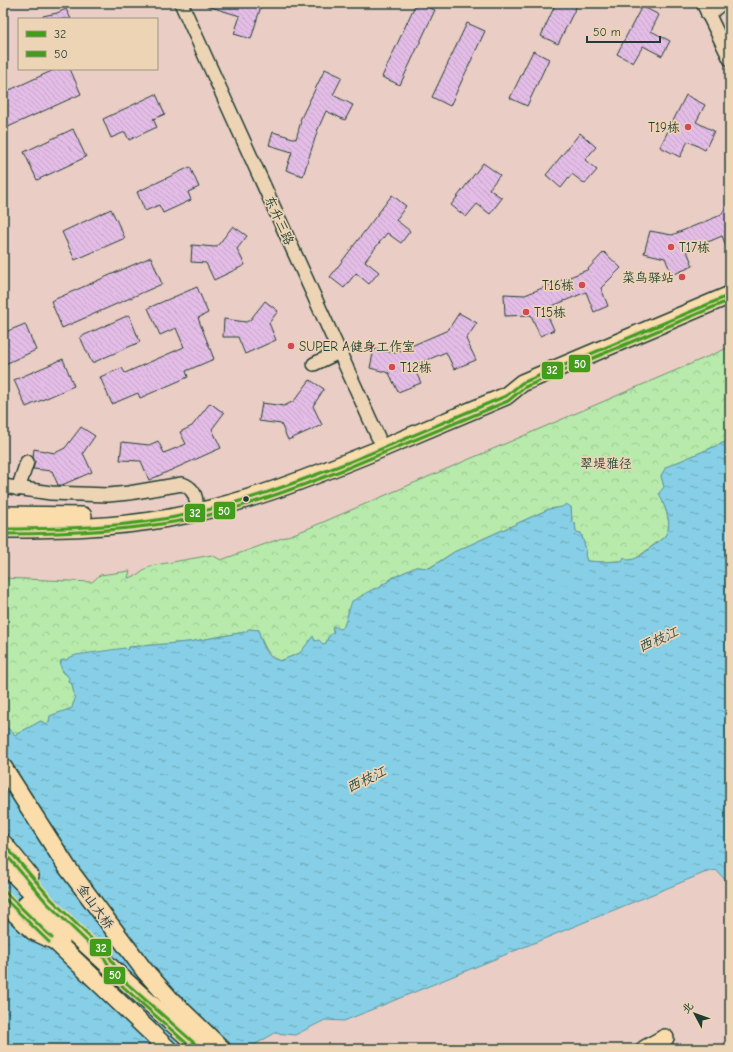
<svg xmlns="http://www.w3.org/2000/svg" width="733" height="1052" font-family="'Comic Neue','LXGW WenKai TC',sans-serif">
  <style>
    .forest { fill: url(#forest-crowns); stroke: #6b9470 }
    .water { fill: url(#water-ripples); stroke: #5d959f }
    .building { fill: url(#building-back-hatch); stroke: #1f3d34 }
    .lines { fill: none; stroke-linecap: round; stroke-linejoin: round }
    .minor-casing { stroke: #1f3d34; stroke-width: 16 }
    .major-casing { stroke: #1f3d34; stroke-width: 20 }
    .minor { stroke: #edd4b5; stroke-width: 13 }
    .major { stroke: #faddab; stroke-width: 17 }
    .bus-1-casing { stroke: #edd4b5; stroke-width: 6 }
    .bus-2-casing { stroke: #edd4b5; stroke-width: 6 }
    .bus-1 { stroke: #429e1a; stroke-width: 3 }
    .bus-2 { stroke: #429e1a; stroke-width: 3 }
    .poi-dot { fill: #d1495b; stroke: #edd4b5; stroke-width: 1.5 }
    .bus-dot { fill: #1f3d34; stroke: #edd4b5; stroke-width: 1.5 }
    .labels { text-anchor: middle; stroke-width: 3.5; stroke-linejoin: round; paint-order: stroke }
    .poi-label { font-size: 13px; fill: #1f3d34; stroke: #edd4b5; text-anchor: start }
    .street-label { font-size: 13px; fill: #1f3d34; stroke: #edd4b5 }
    .park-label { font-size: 13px; fill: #27463a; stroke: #edd4b5 }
    .water-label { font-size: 14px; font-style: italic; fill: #294c46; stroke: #edd4b5 }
    .line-badge { stroke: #edd4b5; stroke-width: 1.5 }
    .badge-label { font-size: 11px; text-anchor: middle; font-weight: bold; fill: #fff }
  </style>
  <defs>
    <pattern id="forest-crowns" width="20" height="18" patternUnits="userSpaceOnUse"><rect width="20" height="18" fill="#b7eaab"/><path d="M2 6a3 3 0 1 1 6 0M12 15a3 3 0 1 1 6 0" fill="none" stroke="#9dca94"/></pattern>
    <pattern id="water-ripples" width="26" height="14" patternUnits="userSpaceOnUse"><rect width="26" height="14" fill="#86cfe6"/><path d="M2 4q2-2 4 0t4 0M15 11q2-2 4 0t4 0" fill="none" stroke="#6da9bb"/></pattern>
    <pattern id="building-back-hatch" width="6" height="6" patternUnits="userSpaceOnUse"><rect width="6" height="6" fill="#e4bde6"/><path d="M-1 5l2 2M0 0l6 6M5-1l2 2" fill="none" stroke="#c3a3c6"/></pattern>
  </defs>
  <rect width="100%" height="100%" fill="#eacdc4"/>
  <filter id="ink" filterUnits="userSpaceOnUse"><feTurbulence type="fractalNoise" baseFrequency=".025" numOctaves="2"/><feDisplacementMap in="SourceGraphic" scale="8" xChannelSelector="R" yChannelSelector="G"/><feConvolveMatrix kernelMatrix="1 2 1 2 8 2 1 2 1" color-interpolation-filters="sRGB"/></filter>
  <g filter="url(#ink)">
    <path class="forest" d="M730,347V440L666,467L661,476L664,487L660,493L667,514L669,524L668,531L664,537L634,560L602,562L587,561L585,555L586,550L581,533L576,532L575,523L572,522L571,507L549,509L454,552L429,568L416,567L392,578L380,588L362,595L348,610C349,615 346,628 340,629C337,629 335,628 332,629L334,632L328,637L327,643L323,644L315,641L313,637L300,653L280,661C267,656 265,646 259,634V630L249,629L245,632L189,642L129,647L127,650L74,656L67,660L60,661L63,672L70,678L68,681L72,684L75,700L73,704V708L50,716L49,722L46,724L41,721L15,735L3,724V578L92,582L100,575L130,571L128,578L138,575L150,566L212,555L221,560L307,529Z"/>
    <path class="water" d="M730,440V883H728L716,870L704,873L344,1021L325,1020L295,1035L275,1033L247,1049H3V724L15,735L41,721L46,724L49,722L50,716L72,708L73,704L75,700L72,684L68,681L69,678C65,672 57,668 62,660H67L68,658L76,655L125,648L127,650L129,647L189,642L245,632L249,629L259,630C259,637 265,652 271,657C274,659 277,660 280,661L300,653L313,636L315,641L319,640L323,644L326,643L328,637L334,632L332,627L334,626L340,629L344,626L352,601C354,600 356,599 358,598C366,594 371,588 380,588L382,584L388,582L392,578L416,567L430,568L454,552L549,509L562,507L566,504L571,507L572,522L575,523L576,532L581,533L586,550L585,555L587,561L602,562L622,561L624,557L628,560C636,560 643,554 649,549C654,545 660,541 664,537C675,525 664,506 659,493L664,487L661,476L666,467Z"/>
    <g class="building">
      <path d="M204,3H262L251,39L234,34L240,16L204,5Z"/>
      <path d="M416,3L435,10L400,85L382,77Z"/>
      <path d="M556,3H578L558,44L541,36Z"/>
      <path d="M642,6L659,15L651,31L670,41L662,56L643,46L633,63L617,54Z"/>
      <path d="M66,9L71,19H43V16L57,13Z"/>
      <path d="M467,23L485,31L450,106L432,97Z"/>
      <path d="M533,51L549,59L527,106L510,98Z"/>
      <path d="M56,69H70L81,94L8,127L3,116V93Z"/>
      <path d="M325,69L342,77L333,95L353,105L345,120L326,111L318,129L303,176L286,170L292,152L269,145L273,132L296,139L301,121L300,120Z"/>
      <path d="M156,94L165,114L153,119L157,127L129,140L125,132L111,138L103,119Z"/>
      <path d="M686,95L705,105L696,122L714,131L705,150L688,141L680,157L660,147Z"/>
      <path d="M73,129L86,157L37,180L24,152Z"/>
      <path d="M580,133L596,147L585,160L597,170L585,184L572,174L561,188L546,175Z"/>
      <path d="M483,163L500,175L489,189L502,198L490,214L477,204L466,217L451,205Z"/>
      <path d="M190,167L199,187L188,192L191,200L163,213L159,205L145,211L137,192Z"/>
      <path d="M392,195L406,206L396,220L410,231L401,243L387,233L365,261L379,272L369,284L356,273L344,288L330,277Z"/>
      <path d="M730,200V255L722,236L687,251L693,266L672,275L665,258L644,253L650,231L672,235L721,215Z"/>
      <path d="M111,209L125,238L75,260L62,232Z"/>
      <path d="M233,226L247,236L237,249L245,265L214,280L206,263L191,262L192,245L215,247L218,245Z"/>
      <path d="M604,252L621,268L601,288L608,306L594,312L586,292L545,309L554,330L540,336L531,315L505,316L504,294L525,295L587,270Z"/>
      <path d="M151,257L162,284L62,328L51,301Z"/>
      <path d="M197,287L208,313L198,318L214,359L186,371L188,377L140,398L138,393L112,404L100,377L122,368L125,373L184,347L176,328L160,335L148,308Z"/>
      <path d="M265,301L278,311L269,323L276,340L245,354L238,337H223L224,319L246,322L250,320Z"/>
      <path d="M459,313L477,323L466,339L476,360L454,369L446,352L413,366L421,383L398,392L389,373L370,368L374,349L395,353L448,330Z"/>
      <path d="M129,315L140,342L92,363L80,337Z"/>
      <path d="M25,324L36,350L3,365V333Z"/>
      <path d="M63,359L74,386L26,407L14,380Z"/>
      <path d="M310,380L324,389L313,406L322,425L288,440L281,424L259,421L262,403L284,406L294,401Z"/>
      <path d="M210,403L224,413L212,429L221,448L149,480L141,461L120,460L122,442L149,445L158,441L164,453L186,444L180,432L192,426Z"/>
      <path d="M81,427L95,436L83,453L92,472L62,485H58L52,471L33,469L35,461L33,457L34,449L55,453L65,448Z"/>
    </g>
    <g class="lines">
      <defs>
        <g id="minor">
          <path d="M181,3L378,437"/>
          <path d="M703,3L730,59"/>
          <path d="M708,15L722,3"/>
          <path d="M314,364L339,352"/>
          <path d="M3,486L51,493L108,495L129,493L182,484C191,487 195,493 196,501"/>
          <path d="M18,489L27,462"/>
        </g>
        <g id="major">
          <path d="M3,515L83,516"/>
          <path d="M3,529C58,529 114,528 169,518C242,505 309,478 378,450C420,432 463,414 506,396L522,383L730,295"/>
          <path d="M3,767L67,867L144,970L169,998L222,1049"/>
          <path d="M3,843L30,876"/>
          <path d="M3,863C66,928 134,989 201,1049"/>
          <path d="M3,902L33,931L55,941L168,1049"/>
          <path d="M27,903L61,941"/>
          <path d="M645,1049L665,1038"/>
        </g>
      </defs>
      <use href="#minor" class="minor-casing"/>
      <use href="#major" class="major-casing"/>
      <use href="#minor" class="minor"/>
      <use href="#major" class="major"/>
      <defs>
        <g id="bus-1">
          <path d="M3,529C68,529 132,527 195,513C244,502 292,484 339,466C395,444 450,419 506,396L522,383L730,295"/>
          <path d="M3,843L51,899L109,956L123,980L201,1049"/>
          <path d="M3,890L52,938"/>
        </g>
        <g id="bus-2">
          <path d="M3,534C68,534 132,531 196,518C245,507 293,489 340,471C396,448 452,424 508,401L525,387L730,300"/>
          <path d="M3,851L47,903L105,959L119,983L193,1049"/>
          <path d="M3,897L49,942"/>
        </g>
      </defs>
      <use href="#bus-1" class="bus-1-casing"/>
      <use href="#bus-2" class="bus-2-casing"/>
      <use href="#bus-1" class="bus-1"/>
      <use href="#bus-2" class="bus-2"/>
    </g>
  </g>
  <g class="poi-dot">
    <circle cx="688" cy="127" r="4"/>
    <circle cx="671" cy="247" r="4"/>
    <circle cx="682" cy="277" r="4"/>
    <circle cx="582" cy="285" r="4"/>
    <circle cx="526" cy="312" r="4"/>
    <circle cx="291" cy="346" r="4"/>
    <circle cx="392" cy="367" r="4"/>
  </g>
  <circle class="bus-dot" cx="246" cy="499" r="3.5"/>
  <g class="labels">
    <g class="poi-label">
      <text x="680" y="132" text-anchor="end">T19栋</text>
      <text x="679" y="252">T17栋</text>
      <text x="674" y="282" text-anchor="end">菜鸟驿站</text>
      <text x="574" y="290" text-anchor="end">T16栋</text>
      <text x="534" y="317">T15栋</text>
      <text x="299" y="351">SUPER A健身工作室</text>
      <text x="400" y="372">T12栋</text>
    </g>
    <g class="street-label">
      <text transform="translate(280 220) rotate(66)" y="5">东升三路</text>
      <text transform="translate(96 906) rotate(54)" y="5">金山大桥</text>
    </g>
    <g class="park-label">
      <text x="606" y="468">翠堤雅径</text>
    </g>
    <g class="water-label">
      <text transform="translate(658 639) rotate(-24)" y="5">西枝江</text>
      <text transform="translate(366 779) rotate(-26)" y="5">西枝江</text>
    </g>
  </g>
  <g class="line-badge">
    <rect x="568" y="354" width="23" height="19" rx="4" fill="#429e1a"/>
    <rect x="541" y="361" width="23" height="19" rx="4" fill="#429e1a"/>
    <rect x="213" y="501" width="23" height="19" rx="4" fill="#429e1a"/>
    <rect x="184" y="503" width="22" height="20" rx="4" fill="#429e1a"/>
    <rect x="89" y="938" width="23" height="19" rx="4" fill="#429e1a"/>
    <rect x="103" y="966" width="23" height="19" rx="4" fill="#429e1a"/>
  </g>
  <g class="badge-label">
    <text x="580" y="368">50</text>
    <text x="552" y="374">32</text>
    <text x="224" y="515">50</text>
    <text x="195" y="517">32</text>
    <text x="101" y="952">32</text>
    <text x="115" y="979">50</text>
  </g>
  <rect width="733" height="1052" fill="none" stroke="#edd4b5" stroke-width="16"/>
  <rect x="8" y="8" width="717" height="1036" fill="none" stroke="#1f3d34" stroke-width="1.5" filter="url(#ink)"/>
  <rect x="18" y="18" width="140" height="52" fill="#edd4b5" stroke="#9b9881"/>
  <rect x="26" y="31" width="20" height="6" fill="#429e1a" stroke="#9b9881"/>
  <text x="54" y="38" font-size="12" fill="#1f3d34">32</text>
  <rect x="26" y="51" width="20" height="6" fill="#429e1a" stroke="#9b9881"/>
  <text x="54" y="58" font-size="12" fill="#1f3d34">50</text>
  <g transform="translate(695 1014) rotate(311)" stroke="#edd4b5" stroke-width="3" paint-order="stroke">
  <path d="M0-3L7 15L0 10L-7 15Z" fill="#1f3d34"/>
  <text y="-6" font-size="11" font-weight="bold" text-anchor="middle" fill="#1f3d34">北</text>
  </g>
  <path d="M587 36v6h73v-6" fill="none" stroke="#1f3d34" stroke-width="2"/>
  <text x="593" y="36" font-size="12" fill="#1f3d34" stroke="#edd4b5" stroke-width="3" paint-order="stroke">50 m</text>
</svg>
